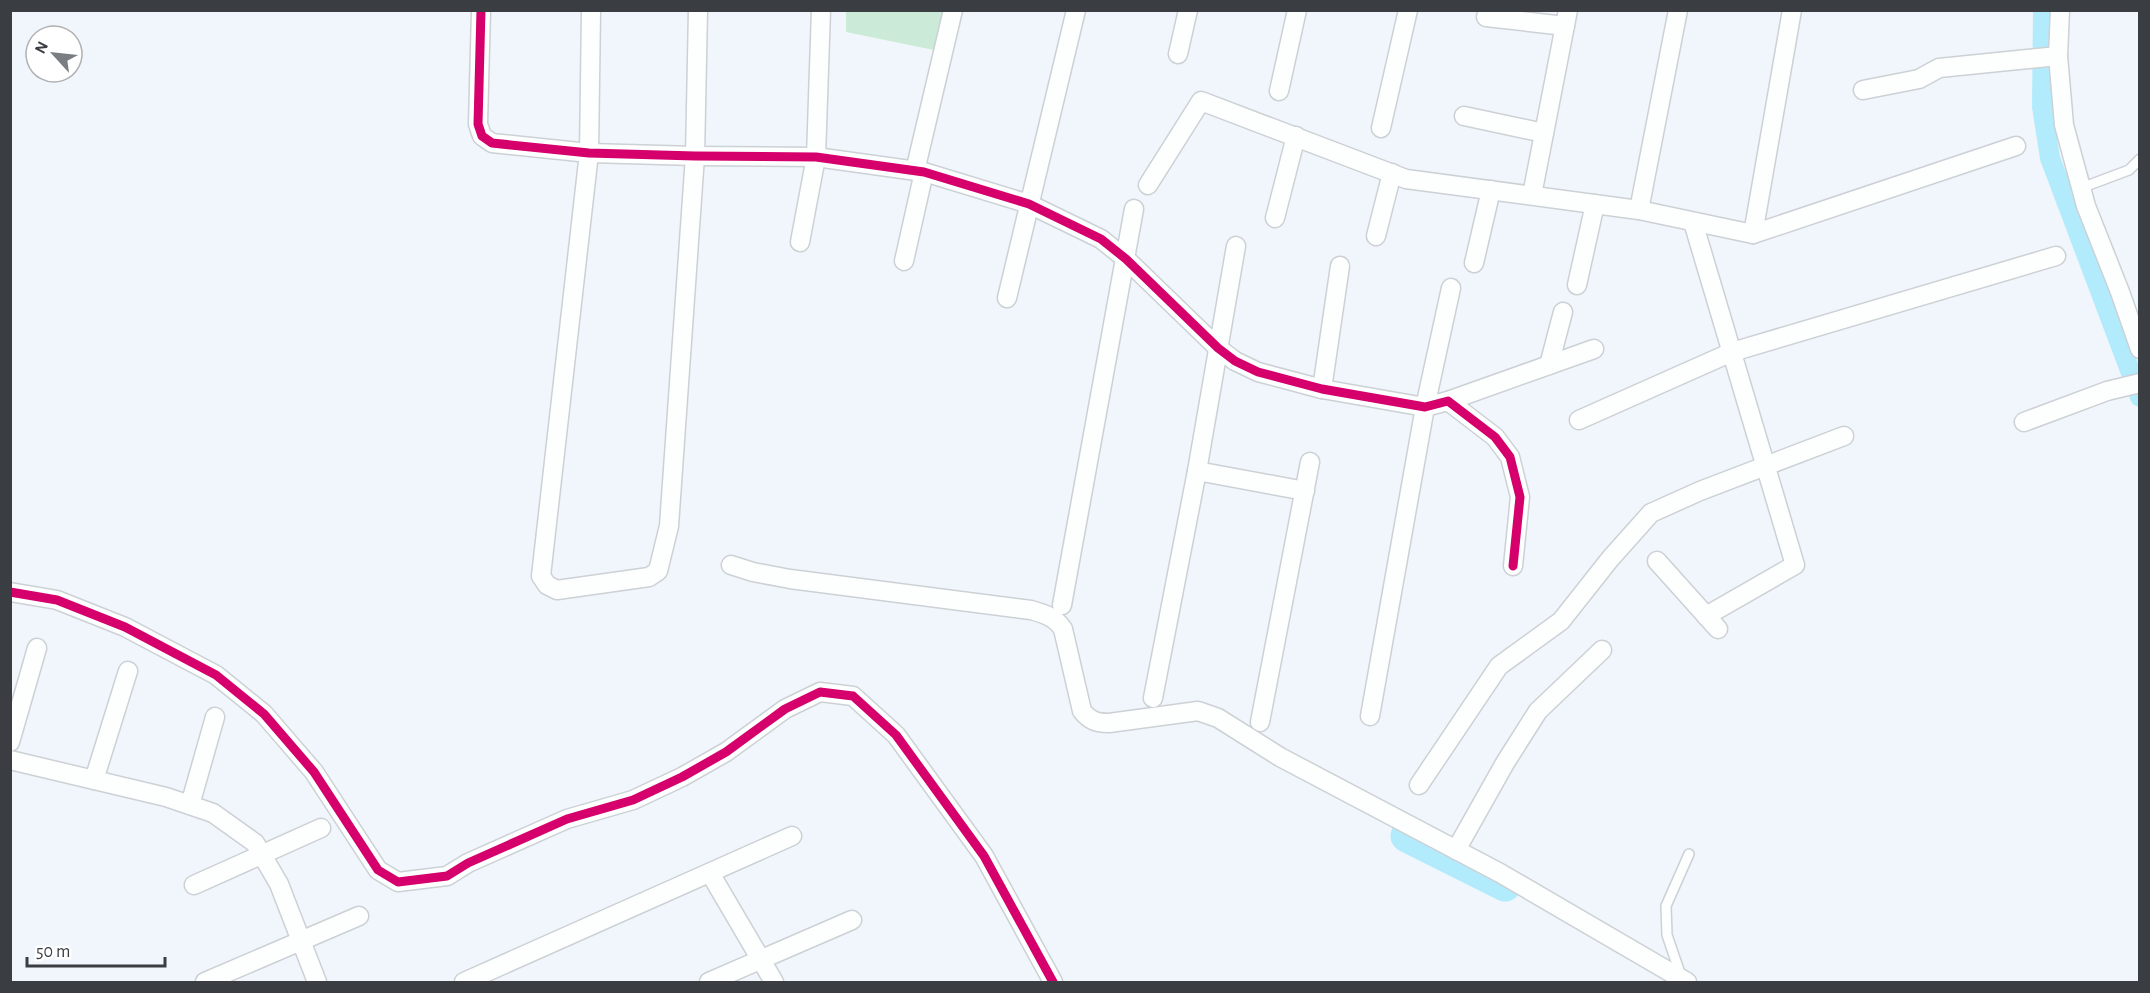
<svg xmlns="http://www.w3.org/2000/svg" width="2150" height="993" font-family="'Alegreya Sans',sans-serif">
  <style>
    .green { fill: #cbead7 }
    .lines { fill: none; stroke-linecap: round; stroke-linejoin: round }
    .canal { stroke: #b2ecfc; stroke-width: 20 }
    .river { stroke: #b2ecfc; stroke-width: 33 }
    .lane-casing { stroke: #ccd1d5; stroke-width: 12 }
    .street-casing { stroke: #ccd1d5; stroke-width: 21 }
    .lane { stroke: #fdfefe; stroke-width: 9 }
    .street { stroke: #fdfefe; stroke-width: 18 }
    .cycleway-casing { stroke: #fff; stroke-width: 13 }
    .cycleway { stroke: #d6006c; stroke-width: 9 }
  </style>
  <rect width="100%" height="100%" fill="#f0f6fb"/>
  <path class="green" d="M846,11H947L939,51L846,32Z"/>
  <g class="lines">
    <path class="canal" d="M2043,10L2042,107L2050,158L2140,397"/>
    <path class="river" d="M1407,836L1505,885"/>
    <defs>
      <g id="lane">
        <path d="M2081,188L2129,170L2140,159"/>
        <path d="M1681,976L1667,935L1666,906L1689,854"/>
      </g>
      <g id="street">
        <path d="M481,10L478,124L482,136L492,143L589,153L695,156L816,157L924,172L1029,204L1101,239L1126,259L1218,348L1235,361L1258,372L1322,389L1425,407L1448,401L1495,437L1510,457L1520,497L1513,566"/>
        <path d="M591,10L589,153L541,576L547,585L557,590L649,577L658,571L669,526L695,156L698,10"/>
        <path d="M2060,10L2058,56L2064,125L2086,206L2120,292L2140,349"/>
        <path d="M1486,17L1565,26"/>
        <path d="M1178,54L1188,10"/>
        <path d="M1863,90L1919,79L1939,68L2058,56"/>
        <path d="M1279,91L1297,10"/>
        <path d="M1464,116L1544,133"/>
        <path d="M1381,128L1408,10"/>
        <path d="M915,171L953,10"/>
        <path d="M1148,185L1201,101L1406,179L1639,210L1753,234L2016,146"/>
        <path d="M1532,195L1568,10"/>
        <path d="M1639,210L1678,10"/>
        <path d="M1275,218L1296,136"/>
        <path d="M1693,222L1795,565L1706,616"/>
        <path d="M1753,234L1792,10"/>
        <path d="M1376,236L1392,173"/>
        <path d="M800,242L816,157L821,10"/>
        <path d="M904,261L924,172"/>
        <path d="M1474,263L1491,190"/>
        <path d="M1577,285L1595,204"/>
        <path d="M1007,298L1076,10"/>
        <path d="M1549,365L1563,312"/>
        <path d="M1322,389L1340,266"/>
        <path d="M1448,401L1594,349"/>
        <path d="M1579,420L1732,352L2056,256"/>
        <path d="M2024,422L2107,391L2140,383"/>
        <path d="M1197,471L1305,491"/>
        <path d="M1657,561L1718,629"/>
        <path d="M731,565L753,572L790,579L1031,610C1045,614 1055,617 1063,629L1082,711C1090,721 1097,723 1109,723L1198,711L1218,718L1280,757L1500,873L1687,982"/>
        <path d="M10,592L57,600L125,627L216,675L264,714L314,772L378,870L398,882L447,876L468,863L567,819L633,800L682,777L726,752L785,709L820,692L853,696L896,735L984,856L1053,982"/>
        <path d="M1062,605L1134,209"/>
        <path d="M1153,698L1197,471L1236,246"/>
        <path d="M1370,716L1425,407L1451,288"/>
        <path d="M1260,722L1310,462"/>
        <path d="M10,742L37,648"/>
        <path d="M10,760L166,797L213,813L255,843L279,884L317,982"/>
        <path d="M94,780L128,671"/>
        <path d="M1419,785L1499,666L1561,621L1610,559L1651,513L1700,491L1844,436"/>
        <path d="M190,805L215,717"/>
        <path d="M1456,850L1505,763L1538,711L1602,650"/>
        <path d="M710,873L774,982"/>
        <path d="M194,885L321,828"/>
        <path d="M205,982L359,916"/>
        <path d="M464,982L792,836"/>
        <path d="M709,982L852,920"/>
      </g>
    </defs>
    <use href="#lane" class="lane-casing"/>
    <use href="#street" class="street-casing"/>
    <use href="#lane" class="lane"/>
    <use href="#street" class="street"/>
    <defs>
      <g id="cycleway">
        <path d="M481,10L478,124L482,136L492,143L589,153L695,156L816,157L924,172L1029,204L1101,239L1126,259L1218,348L1235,361L1258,372L1322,389L1425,407L1448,401L1495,437L1510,457L1520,497L1513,566"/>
        <path d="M10,592L57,600L125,627L216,675L264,714L314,772L378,870L398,882L447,876L468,863L567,819L633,800L682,777L726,752L785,709L820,692L853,696L896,735L984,856L1053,982"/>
      </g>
    </defs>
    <use href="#cycleway" class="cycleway-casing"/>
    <use href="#cycleway" class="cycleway"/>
  </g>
  <rect width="2150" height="993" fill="none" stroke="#3a3d41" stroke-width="24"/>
  <g transform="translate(54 54) rotate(297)"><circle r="28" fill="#ffffff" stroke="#b0b1b3" stroke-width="1.5"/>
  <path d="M0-4.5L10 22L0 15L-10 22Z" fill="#7a7e82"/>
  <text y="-9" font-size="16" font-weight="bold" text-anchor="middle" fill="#3a3d41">N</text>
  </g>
  <path d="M27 957v9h138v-9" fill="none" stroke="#3a3d41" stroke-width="3"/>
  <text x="36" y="957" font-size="18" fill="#3a3d41" stroke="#ffffff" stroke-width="4.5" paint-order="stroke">50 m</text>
</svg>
